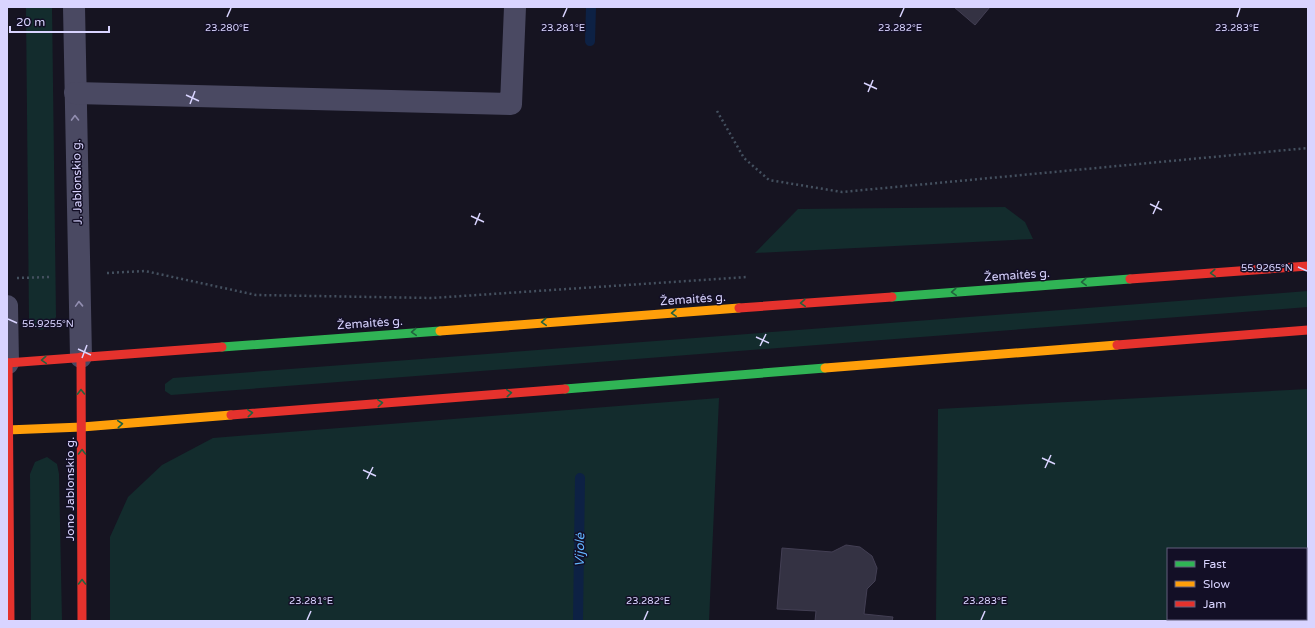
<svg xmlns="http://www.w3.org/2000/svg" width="1315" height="628" font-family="'Varela Round',sans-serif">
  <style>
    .green { fill: #132c2d; fill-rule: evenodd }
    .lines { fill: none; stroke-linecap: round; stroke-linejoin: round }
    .stream { stroke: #0d2144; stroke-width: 10 }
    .building { fill: #343243; stroke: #433f54 }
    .path { stroke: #44505f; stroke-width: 2.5; stroke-dasharray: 2 3; stroke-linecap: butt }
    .street { stroke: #4a4962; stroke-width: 22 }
    .fast { stroke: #30b455; stroke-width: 9 }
    .slow { stroke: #ff9f0a; stroke-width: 9 }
    .jam { stroke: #e5322d; stroke-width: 9 }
    .oneway { stroke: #928eb0 }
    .oneway2 { stroke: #22623e }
    .ticks { fill: none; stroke: #d9d4ff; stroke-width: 1.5 }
    .labels { text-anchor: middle; stroke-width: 3; stroke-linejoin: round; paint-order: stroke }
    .street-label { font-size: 12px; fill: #d9d4ff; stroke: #130f26 }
    .water-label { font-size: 13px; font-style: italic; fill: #62b6ff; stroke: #130f26 }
    .ticks-label { font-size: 10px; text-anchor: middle; fill: #d9d4ff; stroke: #130f26; stroke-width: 3; stroke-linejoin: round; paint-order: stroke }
  </style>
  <rect width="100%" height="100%" fill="#161421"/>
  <g class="green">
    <path d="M26,7H52L56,317L50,327L41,330L33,326L29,321Z"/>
    <path d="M1005,207L1025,222L1033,239L755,253L798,209Z"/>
    <path d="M1308,291V307L171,395L165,391V384L173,378Z"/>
    <path d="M1308,389V621H936L938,409ZM1168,549H1306V619H1168Z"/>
    <path d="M719,398L709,621H110V537L128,497L162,465L213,438Z"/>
    <path d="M47,457L57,464L59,474L62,621H31L30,474L35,462Z"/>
  </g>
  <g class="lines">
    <g class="stream">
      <path d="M590,41L591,7"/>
      <path d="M578,621L580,478"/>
    </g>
  </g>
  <g class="building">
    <path d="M954,7H990L975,25Z"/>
    <path d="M846,545L860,547L872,556L877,568L875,581L867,589L864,614L893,617L892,621H815L816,611L777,609L782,548L832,552Z"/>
  </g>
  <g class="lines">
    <g class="path">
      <path d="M717,111L744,158L769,180L842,192L1308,148"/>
      <path d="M107,273L145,271L256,295L432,298L747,277"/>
      <path d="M17,278L50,277"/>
    </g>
    <g class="street">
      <path d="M74,7L81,357"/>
      <path d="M75,93L511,104L515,7"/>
      <path d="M7,306L8,363"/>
    </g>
    <g class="fast">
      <path d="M892,297L1130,279"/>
      <path d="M222,347L440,331"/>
      <path d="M565,389L825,368"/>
    </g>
    <g class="slow">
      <path d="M440,331L739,308"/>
      <path d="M825,368L1117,345"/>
      <path d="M7,430L82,427L231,415"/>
    </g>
    <g class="jam">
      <path d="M1130,279L1308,266"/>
      <path d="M739,308L892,297"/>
      <path d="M1117,345L1308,330"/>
      <path d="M81,357L82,621"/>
      <path d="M7,363L222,347"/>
      <path d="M8,363L10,621"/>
      <path d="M231,415L565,389"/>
    </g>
  </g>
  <defs><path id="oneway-chevron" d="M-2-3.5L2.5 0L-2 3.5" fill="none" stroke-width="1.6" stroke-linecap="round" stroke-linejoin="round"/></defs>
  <g class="oneway">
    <use href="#oneway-chevron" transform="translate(75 118) rotate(-91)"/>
    <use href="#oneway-chevron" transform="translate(79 304) rotate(-92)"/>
  </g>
  <g class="oneway2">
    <use href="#oneway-chevron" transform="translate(1213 273) rotate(176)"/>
    <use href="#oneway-chevron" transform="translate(1084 282) rotate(176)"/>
    <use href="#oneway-chevron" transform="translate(954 292) rotate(176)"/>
    <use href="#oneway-chevron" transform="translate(803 303) rotate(176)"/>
    <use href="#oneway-chevron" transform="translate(674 313) rotate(176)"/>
    <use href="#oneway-chevron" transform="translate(544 322) rotate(176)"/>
    <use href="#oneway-chevron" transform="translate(414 332) rotate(176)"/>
    <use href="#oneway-chevron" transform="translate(44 360) rotate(176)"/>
    <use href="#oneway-chevron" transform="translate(81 392) rotate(-91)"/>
    <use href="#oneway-chevron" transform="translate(509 393) rotate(-5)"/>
    <use href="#oneway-chevron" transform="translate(380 403) rotate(-5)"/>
    <use href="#oneway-chevron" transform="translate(250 413) rotate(-5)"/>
    <use href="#oneway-chevron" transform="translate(120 424) rotate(-5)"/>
    <use href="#oneway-chevron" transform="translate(82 452) rotate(-90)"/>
    <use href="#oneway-chevron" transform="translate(82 582) rotate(-90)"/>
  </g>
  <path class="ticks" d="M227,17L231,8M563,17L567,8M900,17L904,8M1237,17L1240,8M864,83L877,89M868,92L873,80M186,95L199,101M190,104L195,91M1150,204L1162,210M1153,214L1159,201M471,216L484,222M475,225L480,213M1298,267L1307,271M8,319L17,323M756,337L769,343M760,346L766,334M78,349L91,355M82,358L87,345M1042,458L1055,464M1045,468L1051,455M363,470L376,476M367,479L373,467M307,620L311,611M644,620L648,611M981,620L985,611"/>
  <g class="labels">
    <g class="street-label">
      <text transform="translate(77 182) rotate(-91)" y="4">J. Jablonskio g.</text>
      <text transform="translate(1017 275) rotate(-4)" y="4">Žemaitės g.</text>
      <text transform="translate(693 299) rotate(-4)" y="4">Žemaitės g.</text>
      <text transform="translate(370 323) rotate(-4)" y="4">Žemaitės g.</text>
      <text transform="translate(70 489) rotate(-90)" y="4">Jono Jablonskio g.</text>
    </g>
    <g class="water-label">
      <text transform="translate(579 550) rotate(-89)" y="5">Vijolė</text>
    </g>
  </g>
  <g class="ticks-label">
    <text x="227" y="31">23.280°E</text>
    <text x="563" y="31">23.281°E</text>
    <text x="900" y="31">23.282°E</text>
    <text x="1237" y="31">23.283°E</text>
    <text x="1267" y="271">55.9265°N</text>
    <text x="48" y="327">55.9255°N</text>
    <text x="311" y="604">23.281°E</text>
    <text x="648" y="604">23.282°E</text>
    <text x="985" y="604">23.283°E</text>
  </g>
  <rect width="1315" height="628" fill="none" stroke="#d9d4ff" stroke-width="16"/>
  <rect x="1167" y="548" width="140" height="72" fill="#130f26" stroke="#625e7d"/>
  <rect x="1175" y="561" width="20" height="6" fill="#30b455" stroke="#625e7d"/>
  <text x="1203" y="568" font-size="12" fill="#d9d4ff">Fast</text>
  <rect x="1175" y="581" width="20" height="6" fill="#ff9f0a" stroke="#625e7d"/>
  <text x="1203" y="588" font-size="12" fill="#d9d4ff">Slow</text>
  <rect x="1175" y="601" width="20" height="6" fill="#e5322d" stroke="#625e7d"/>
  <text x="1203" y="608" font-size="12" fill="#d9d4ff">Jam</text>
  <path d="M10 26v6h99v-6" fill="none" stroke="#d9d4ff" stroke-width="2"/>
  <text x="16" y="26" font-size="12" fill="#d9d4ff" stroke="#130f26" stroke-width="3" paint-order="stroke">20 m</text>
</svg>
